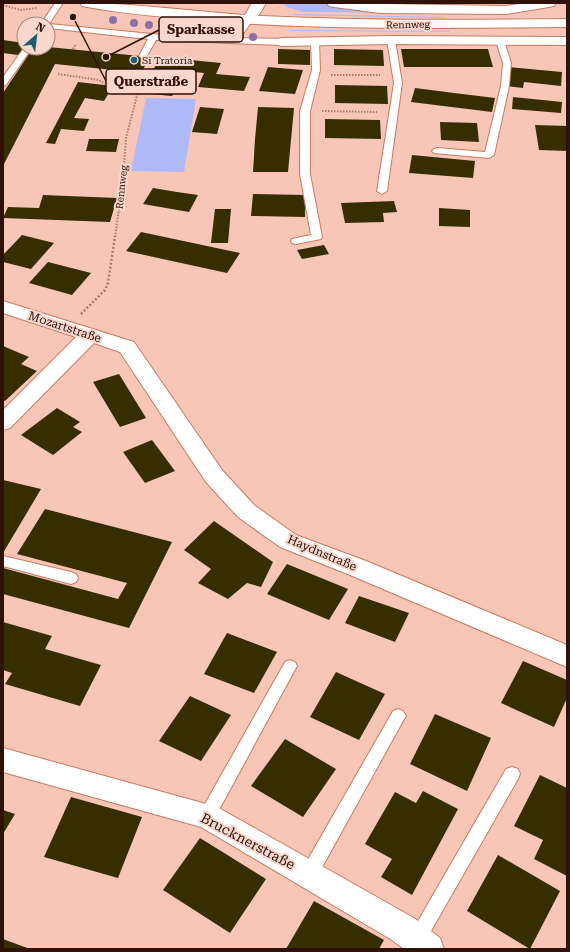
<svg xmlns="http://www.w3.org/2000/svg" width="570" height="952" font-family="'Roboto Serif',serif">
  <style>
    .green { fill: #b0b9f8 }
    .building { fill: #362e01 }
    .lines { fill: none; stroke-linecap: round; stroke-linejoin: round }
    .service-casing { stroke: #c77a62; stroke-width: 2 }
    .minor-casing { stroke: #c77a62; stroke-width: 2 }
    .secondary-casing { stroke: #c77a62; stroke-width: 2 }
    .path-far1 { stroke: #a57c6f; stroke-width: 2; stroke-dasharray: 1.5 1.5; stroke-linecap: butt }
    .path { stroke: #a57c6f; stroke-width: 2.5; stroke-dasharray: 2 2; stroke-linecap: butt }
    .service { fill: #fff; fill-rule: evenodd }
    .minor { fill: #fff; fill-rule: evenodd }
    .secondary { fill: #fff; fill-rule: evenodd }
    .tree { fill: #8c6fa8 }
    .poi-dot { fill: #1a6071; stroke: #f9d7cd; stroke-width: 1.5 }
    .labels { text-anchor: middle; stroke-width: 4; stroke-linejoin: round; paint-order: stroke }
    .far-street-label { font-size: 10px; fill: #2e1108; stroke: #f9d7cd }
    .far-poi-label { font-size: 10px; fill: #2e1108; stroke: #f9d7cd; text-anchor: start }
    .street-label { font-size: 12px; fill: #2e1108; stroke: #f9d7cd }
    .near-street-label { font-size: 14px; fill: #2e1108; stroke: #f9d7cd }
    .leader { fill: none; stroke: #2e1108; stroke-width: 1.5 }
    .callout-dot { fill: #2e1108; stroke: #f9d7cd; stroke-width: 1.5 }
    .callout { fill: #f9d7cd; stroke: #2e1108; stroke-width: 1.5 }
    .callout-label { font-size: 13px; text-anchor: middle; font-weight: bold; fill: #2e1108 }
  </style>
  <rect width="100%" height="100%" fill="#f8c6b6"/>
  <g class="green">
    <path d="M282,3H325L365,9L491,13L303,12L287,7Z"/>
    <path d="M295,14L445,17L446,18L291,15Z"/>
    <path d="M291,30L450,31V32L291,31Z"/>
    <path d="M146,98L196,99L184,172L131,171Z"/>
  </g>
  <g class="building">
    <path d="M3,40L24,43V48L18,55L3,53Z"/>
    <path d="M48,47L150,57L135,84L106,81L113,70L55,64L3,166V93L33,48H48Z"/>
    <path d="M278,49L310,50V65L278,64Z"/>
    <path d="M334,49L383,50L384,66L334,65Z"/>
    <path d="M401,49H488L493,67H404Z"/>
    <path d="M160,57L221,63L216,74L250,77L244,91L198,87L204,73L176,70L172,79L180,80L172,96L141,93Z"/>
    <path d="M268,67L303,70L295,94L259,91Z"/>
    <path d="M508,67L562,72L561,86L524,82L523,88L505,86Z"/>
    <path d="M78,82L113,86L104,101L85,98L74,118L89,119L84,131L61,129L55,144L46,143Z"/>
    <path d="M335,85L387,86L388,104L335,103Z"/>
    <path d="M415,88L454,93L495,98L492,112L411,102Z"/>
    <path d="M513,97L562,102L561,113L512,109Z"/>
    <path d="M200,107L224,109L217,134L192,132Z"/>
    <path d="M258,107L294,108L288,172H253L255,139Z"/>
    <path d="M325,119L380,120L381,139L325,138Z"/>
    <path d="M440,122L477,123L479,142L441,140Z"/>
    <path d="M535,125L567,126V151L539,150Z"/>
    <path d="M89,139H119L116,152L86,151Z"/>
    <path d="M412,155L475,161L473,178L409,173Z"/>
    <path d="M153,188L177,192L198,195L189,212L143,204Z"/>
    <path d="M253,194L305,195V217L251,216Z"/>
    <path d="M43,195L117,198L110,222L3,218L8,207L39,208Z"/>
    <path d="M394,201L397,212L383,213L384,222L345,223L341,203Z"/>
    <path d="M439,208L470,210V227L439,226Z"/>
    <path d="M215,209H231L228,243H211Z"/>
    <path d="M141,232L240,253L227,273L126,251Z"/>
    <path d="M22,235L54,243L31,269L3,262V255Z"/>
    <path d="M324,245L329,254L302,259L297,250Z"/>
    <path d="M48,262L91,273L72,295L29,283Z"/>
    <path d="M3,346L29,357L21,364L37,371L5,401L3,400Z"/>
    <path d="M119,374L146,418L120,427L93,382Z"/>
    <path d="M57,408L80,422L73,427L82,432L53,455L21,435Z"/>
    <path d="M152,440L175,471L145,483L123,452Z"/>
    <path d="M3,480L41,489L3,553Z"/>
    <path d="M45,509L172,542L129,628L3,594V568L118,599L127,583L17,554Z"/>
    <path d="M214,521L273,562L261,587L247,583L228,599L198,583L211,569L184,550Z"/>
    <path d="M287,564L348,589L329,620L267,594Z"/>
    <path d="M359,596L409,613L395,642L345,623Z"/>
    <path d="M3,622L52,636L45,649L101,665L80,706L5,684L12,673L3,670Z"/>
    <path d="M227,633L277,652L254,693L204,674Z"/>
    <path d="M523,661L567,680V698L554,727L501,703Z"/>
    <path d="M336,672L385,694L359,740L310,717Z"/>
    <path d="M190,696L231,715L201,761L159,741Z"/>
    <path d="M435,714L491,738L467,791L410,764Z"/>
    <path d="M285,739L336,769L303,817L251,786Z"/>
    <path d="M540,775L567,788V876L534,859L543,840L514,826Z"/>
    <path d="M423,791L458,809L412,895L381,877L392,859L365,844L395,792L416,803Z"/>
    <path d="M71,797L142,817L118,878L44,857Z"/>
    <path d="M3,810L15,814L3,834Z"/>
    <path d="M200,838L266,879L230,933L163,890Z"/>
    <path d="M498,855L560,891L530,949L467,911Z"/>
    <path d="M314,901L384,940L379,949H286Z"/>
    <path d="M3,939L30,949H3Z"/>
  </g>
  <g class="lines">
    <defs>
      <g id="service">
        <path d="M55,3H63L49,24L162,35L232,38L246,18H249L253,20L240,38L282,39L286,42L282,45L156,40L147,56L143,59L139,56L148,39L48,28V24H41Z"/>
        <path d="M391,37L395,40L402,83L387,191L382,194L377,191L394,83L387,40Z"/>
        <path d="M315,38L319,41L320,70L310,111V174L322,237L321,239L296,244L292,243L291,241L292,239L311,235L300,174V111L312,70L311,41Z"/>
        <path d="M500,38L504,41L511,63L509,86L494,155L489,158L434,153L432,151L434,149L437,148L485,152L501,86L503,63L496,41Z"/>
        <path d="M24,48H32L6,85L3,86V77Z"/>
        <path d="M3,556L71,572L76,574L78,578L76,582L71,584L3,566Z"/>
        <path d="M290,660L295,662L297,666L213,821L207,824L201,821L199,816L201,811L285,662Z"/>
        <path d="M398,709L403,711L406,716L403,721L315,880L309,882L303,880L300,874L303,868L393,711Z"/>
        <path d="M512,767L518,769L520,774L518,779L423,945L417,948L411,945L408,939L411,933L506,769Z"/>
      </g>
      <g id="minor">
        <path d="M252,3H266L254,23L249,24L244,23L242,20Z"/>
        <path d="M327,3L506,6L524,3H556L554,6L549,7L506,14L380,13L334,7L329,6Z"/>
        <path d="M391,36L567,37V45L391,44L282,46L277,45L275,42L277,39L282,38Z"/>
        <path d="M3,301L134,342L222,470L254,505L296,535L366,561L567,645V667L350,575L280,547L238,517L206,482L120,352L94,343L10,428L3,430V410L76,337L3,313Z"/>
        <path d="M3,748L217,807L414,918L440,938L444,949H404L392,940L201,827L3,772Z"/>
      </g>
      <path id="secondary" d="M80,3C140,3 201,13 261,16C363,21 465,20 567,19V27C452,28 337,30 222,22C177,18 132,15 87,7L82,6Z"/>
    </defs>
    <use href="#service" class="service-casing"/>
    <use href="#minor" class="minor-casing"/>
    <use href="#secondary" class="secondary-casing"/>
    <g class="path-far1">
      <path d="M3,5L20,10L37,8"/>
      <path d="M73,49L76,44"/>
      <path d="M58,74L99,80L104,83L140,86"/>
      <path d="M331,75H380"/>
      <path d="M322,111L377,112"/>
      <path d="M115,237L123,181L126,138L139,88L147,70"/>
    </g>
    <path class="path" d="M81,314L105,290L108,283L115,236"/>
    <use href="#service" class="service"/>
    <use href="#minor" class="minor"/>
    <use href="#secondary" class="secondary"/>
  </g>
  <g class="tree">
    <circle cx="113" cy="20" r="4"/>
    <circle cx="134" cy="23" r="4"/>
    <circle cx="149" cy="25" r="4"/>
    <circle cx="253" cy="37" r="4"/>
  </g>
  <circle class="poi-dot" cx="134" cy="60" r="4"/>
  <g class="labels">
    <g class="far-street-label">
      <text transform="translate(408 24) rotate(-1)" y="4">Rennweg</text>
      <text transform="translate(121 187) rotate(-84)" y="4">Rennweg</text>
    </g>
    <g class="far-poi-label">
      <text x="142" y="64">Si Tratoria</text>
    </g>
    <g class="street-label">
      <text transform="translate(65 327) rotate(18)" y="4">Mozartstraße</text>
      <text transform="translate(322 553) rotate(23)" y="4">Haydnstraße</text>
    </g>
    <g class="near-street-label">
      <text transform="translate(248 841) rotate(28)" y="5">Brucknerstraße</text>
    </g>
  </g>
  <path class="leader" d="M106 57L159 30M73 17L106 81"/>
  <g class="callout-dot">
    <circle cx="106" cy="57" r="4"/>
    <circle cx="73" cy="17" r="4"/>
  </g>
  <g class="callout">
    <rect x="159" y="17" width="84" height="25" rx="4"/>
    <rect x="106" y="69" width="90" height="25" rx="4"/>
  </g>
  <g class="callout-label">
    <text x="201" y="34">Sparkasse</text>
    <text x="151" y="86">Querstraße</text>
  </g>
  <rect width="570" height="952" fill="none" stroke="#2e1108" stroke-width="8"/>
  <g transform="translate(36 36) rotate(28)"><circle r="19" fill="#f9d7cd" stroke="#a8887e"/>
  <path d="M0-3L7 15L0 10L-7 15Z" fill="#1a6071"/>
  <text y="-6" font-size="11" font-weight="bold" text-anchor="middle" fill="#2e1108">N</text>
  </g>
</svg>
